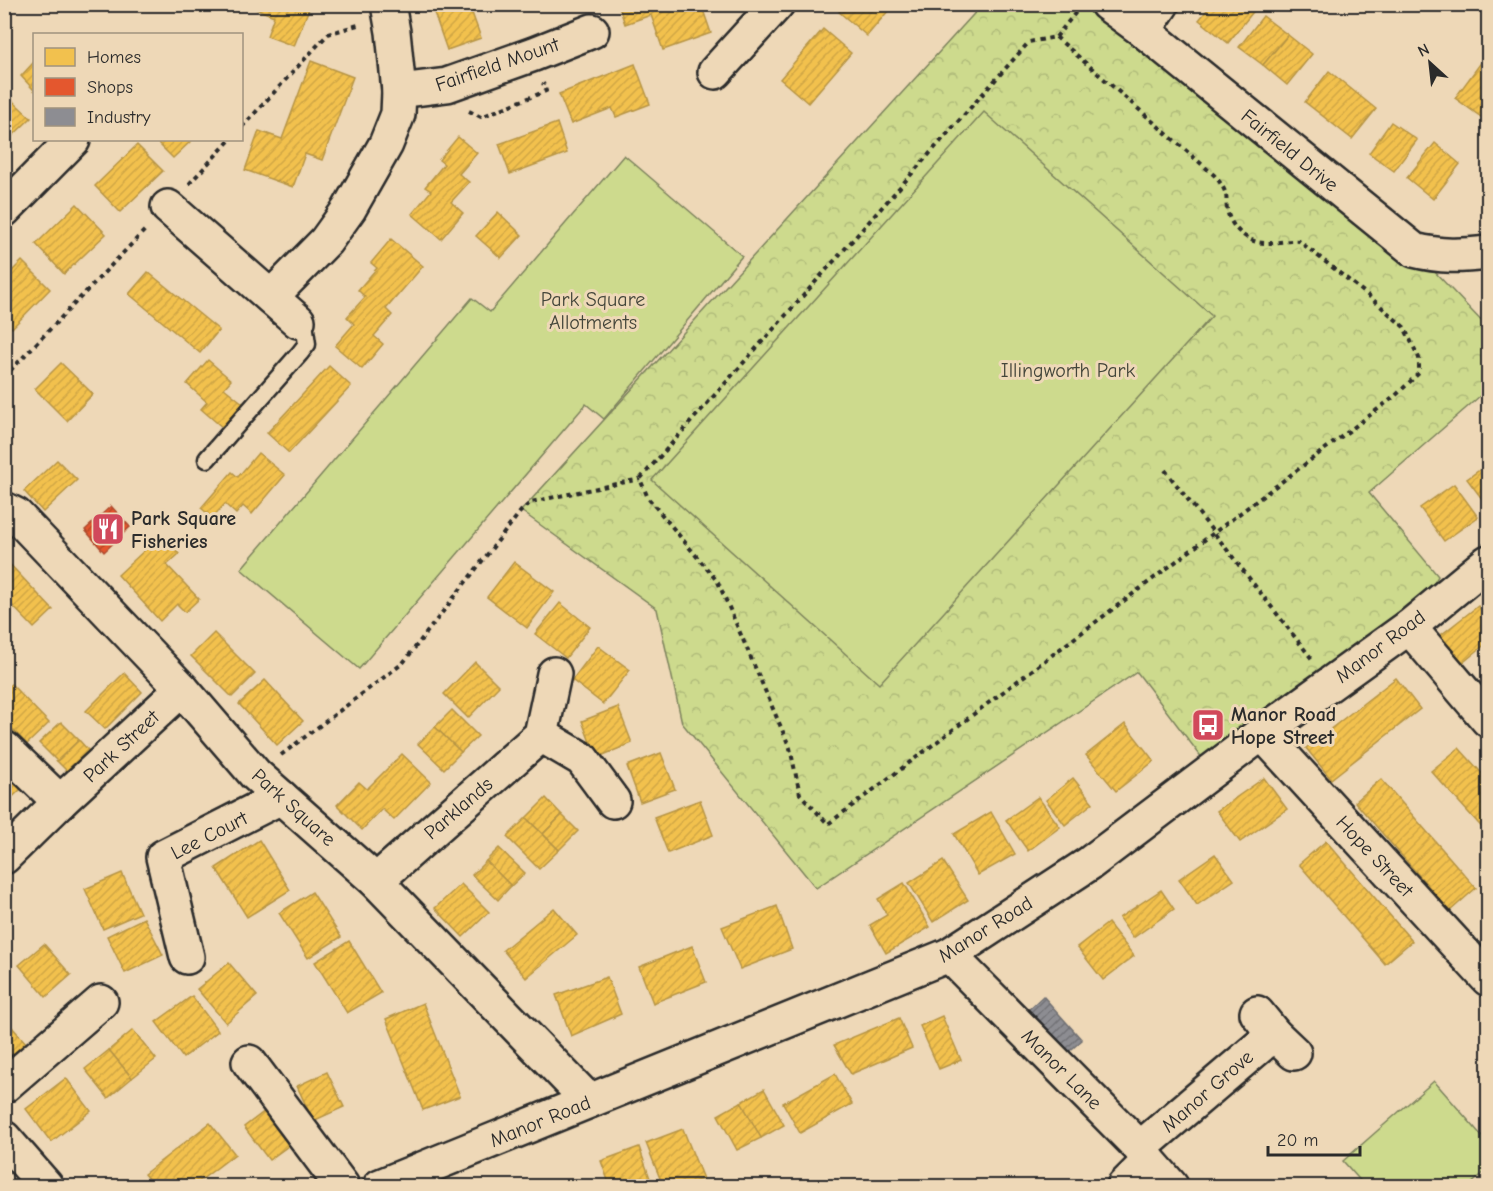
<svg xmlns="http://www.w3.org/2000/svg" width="1493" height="1191" font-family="'Comic Neue',sans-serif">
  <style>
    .forest { fill: url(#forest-crowns); stroke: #7c825c; stroke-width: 1.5 }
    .garden { fill: #cdda8d; stroke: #7c825c; stroke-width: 1.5 }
    .homes { fill: url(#homes-hatch); stroke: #b69444; stroke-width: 1.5 }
    .shops { fill: url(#shops-hatch); stroke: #ac4a2d; stroke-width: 1.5 }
    .industry { fill: url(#industry-hatch); stroke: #707073; stroke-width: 1.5 }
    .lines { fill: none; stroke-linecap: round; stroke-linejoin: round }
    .lane-casing { stroke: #2b2b2b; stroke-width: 21 }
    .street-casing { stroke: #2b2b2b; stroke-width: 38 }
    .secondary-casing { stroke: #2b2b2b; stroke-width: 38 }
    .path { stroke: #2b2b2b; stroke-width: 4; stroke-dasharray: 4.5 4.5; stroke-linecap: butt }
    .lane { stroke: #eed8b7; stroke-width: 16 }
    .street { stroke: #eed8b7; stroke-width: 33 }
    .secondary { stroke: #eed8b7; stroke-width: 33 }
    .labels { text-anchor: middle; stroke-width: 6; stroke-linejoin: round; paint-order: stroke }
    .street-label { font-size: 20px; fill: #2b2b2b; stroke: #eed8b7 }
    .park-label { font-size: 20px; fill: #43453a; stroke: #eed8b7 }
    .poi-label { font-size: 20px; font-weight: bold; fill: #2b2b2b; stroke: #eed8b7; text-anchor: start }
  </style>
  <defs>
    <pattern id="forest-crowns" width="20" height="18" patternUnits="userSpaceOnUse" patternTransform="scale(1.5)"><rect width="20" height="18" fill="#cdda8d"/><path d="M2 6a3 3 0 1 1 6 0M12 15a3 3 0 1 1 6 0" fill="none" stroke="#b0bb7a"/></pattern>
    <pattern id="homes-hatch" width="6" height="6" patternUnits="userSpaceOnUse" patternTransform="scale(1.5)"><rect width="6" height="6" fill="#f2c14e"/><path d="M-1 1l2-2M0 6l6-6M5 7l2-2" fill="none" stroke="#d0a644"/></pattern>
    <pattern id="shops-hatch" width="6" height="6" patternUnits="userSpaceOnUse" patternTransform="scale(1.5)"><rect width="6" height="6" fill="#e4572e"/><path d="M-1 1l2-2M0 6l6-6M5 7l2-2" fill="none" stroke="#b94827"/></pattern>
    <pattern id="industry-hatch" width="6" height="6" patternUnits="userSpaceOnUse" patternTransform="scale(1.5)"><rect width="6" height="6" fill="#8d8d92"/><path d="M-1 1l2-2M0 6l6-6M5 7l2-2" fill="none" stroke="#737377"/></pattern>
  </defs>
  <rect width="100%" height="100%" fill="#eed8b7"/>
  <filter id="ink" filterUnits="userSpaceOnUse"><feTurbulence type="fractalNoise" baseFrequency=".0167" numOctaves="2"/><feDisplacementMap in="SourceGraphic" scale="12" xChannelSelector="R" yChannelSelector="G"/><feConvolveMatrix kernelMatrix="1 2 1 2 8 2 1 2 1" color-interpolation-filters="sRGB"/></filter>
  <g filter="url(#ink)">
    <path class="forest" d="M982,5H1107L1414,250L1488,328V389L1369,493L1438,576L1409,627L1212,771L1137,672L816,888L682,723L657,609L521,511Z"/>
    <g class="garden">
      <path d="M984,112L1212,316L879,684L652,480Z"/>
      <path d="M624,155L742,256L604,419L586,404L359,669L241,569L472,298L490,312Z"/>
      <path d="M1434,1081L1488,1143V1169L1469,1186H1365L1343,1161Z"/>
    </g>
    <g class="homes">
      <path d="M244,4H306L310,6L294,46L267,36L274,16Z"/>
      <path d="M431,4H486L471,10L481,38L447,50Z"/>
      <path d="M618,4H666L667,7L675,4H701L711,33L663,50L651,15L625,24Z"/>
      <path d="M845,4H894L867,36L839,12Z"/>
      <path d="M1212,4H1252L1256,8L1228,43L1199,20Z"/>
      <path d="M1263,16L1288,35L1263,65L1239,47Z"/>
      <path d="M823,29L851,53L808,103L780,79Z"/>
      <path d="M1288,35L1312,54L1287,85L1263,65Z"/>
      <path d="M1488,53V122L1455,98Z"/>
      <path d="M311,61L353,77L322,160L305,154L293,187L245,170L259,131L282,139Z"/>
      <path d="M34,62V90L21,76Z"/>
      <path d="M635,64L650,104L616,117L612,108L571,124L559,94Z"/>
      <path d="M1329,71L1376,109L1352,139L1305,102Z"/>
      <path d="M4,93L31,118L4,144Z"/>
      <path d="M1391,122L1417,140L1394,171L1369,153Z"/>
      <path d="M557,123L567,153L510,174L499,144Z"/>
      <path d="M458,137L477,153L459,174L469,182L451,202L463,213L441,239L412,214L431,191L425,187L444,164L439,160Z"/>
      <path d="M155,140H192L173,158Z"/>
      <path d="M1435,143L1460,164L1433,199L1407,178Z"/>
      <path d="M137,145L163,171L120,212L95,186Z"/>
      <path d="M77,204L106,234L64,274L36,244Z"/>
      <path d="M498,212L522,235L501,258L476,236Z"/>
      <path d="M391,239L423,266L386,309L392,315L374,336L383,344L362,369L335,346L354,324L347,317L365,297L358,290L377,268L371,263Z"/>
      <path d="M22,261L50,289L12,328L4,321V279Z"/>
      <path d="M148,272L219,330L200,353L129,294Z"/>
      <path d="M208,360L231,380L224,388L244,404L223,428L201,409L207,402L187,384Z"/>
      <path d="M61,363L93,394L67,421L35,389Z"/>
      <path d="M329,366L351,386L289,453L267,433Z"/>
      <path d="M258,453L285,475L252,514L243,506L236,514L225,504L213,518L201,508L232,472L238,477Z"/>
      <path d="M57,460L77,480L43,512L24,491Z"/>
      <path d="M1488,464V502L1486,504L1467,479Z"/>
      <path d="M1454,484L1478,517L1444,541L1420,508Z"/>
      <path d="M161,535L179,554L167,565L199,599L185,612L177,604L160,621L118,575Z"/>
      <path d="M4,558L53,610L34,628L4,597Z"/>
      <path d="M514,562L554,592L527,628L487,597Z"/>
      <path d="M560,603L590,627L566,658L535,634Z"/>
      <path d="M1478,606L1488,618V642L1460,665L1437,638Z"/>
      <path d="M214,633L255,674L232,697L191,656Z"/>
      <path d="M598,646L630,670L603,704L572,680Z"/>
      <path d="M475,662L499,686L468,718L444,694Z"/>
      <path d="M124,673L142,692L105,729L86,711Z"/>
      <path d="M1396,678L1420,709L1331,779L1306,748Z"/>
      <path d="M265,680L303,721L277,745L239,704Z"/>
      <path d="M11,684L49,723L27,744L4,721V690Z"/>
      <path d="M618,707L632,743L596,758L582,721Z"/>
      <path d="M452,710L478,736L461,752L435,727Z"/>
      <path d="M61,722L79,740L57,761L39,743Z"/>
      <path d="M1125,724L1154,761L1116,791L1086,755Z"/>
      <path d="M435,727L461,752L444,769L418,744Z"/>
      <path d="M79,740L96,759L75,779L57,761Z"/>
      <path d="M1459,748L1488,780V834L1431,771Z"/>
      <path d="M661,753L675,789L640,802L627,766Z"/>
      <path d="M402,754L431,782L394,820L382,809L362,830L337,805L359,782L367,789Z"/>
      <path d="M4,773L21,789L4,805Z"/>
      <path d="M1073,778L1093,803L1065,825L1046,800Z"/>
      <path d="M1264,778L1287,809L1240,842L1217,811Z"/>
      <path d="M1381,779L1476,888L1450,911L1355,802Z"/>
      <path d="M1038,797L1060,827L1028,851L1006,820Z"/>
      <path d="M546,798L562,815L543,834L526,818Z"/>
      <path d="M700,800L713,835L668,853L654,817Z"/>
      <path d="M991,812L1015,854L978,875L954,834Z"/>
      <path d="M562,815L578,831L559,850L543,834Z"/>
      <path d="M526,818L559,850L539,869L507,837Z"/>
      <path d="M259,840L290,890L247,917L216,868Z"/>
      <path d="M1326,841L1412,941L1385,964L1299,864Z"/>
      <path d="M499,848L525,873L511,886L486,861Z"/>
      <path d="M1215,854L1234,880L1197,905L1179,879Z"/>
      <path d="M486,861L511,886L498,900L472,875Z"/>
      <path d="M943,861L968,900L933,922L909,883Z"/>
      <path d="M122,873L140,913L103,929L85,889Z"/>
      <path d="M904,883L930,927L886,953L870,925L887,915L878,899Z"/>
      <path d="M461,884L489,912L463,937L435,908Z"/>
      <path d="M1161,890L1174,909L1133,938L1119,918Z"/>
      <path d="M312,892L341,937L308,958L279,913Z"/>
      <path d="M777,906L792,949L740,969L722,927Z"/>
      <path d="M554,908L577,935L526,978L503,950Z"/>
      <path d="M144,918L163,955L125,973L107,936Z"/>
      <path d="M1108,923L1134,956L1103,980L1077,947Z"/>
      <path d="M349,941L381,993L347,1013L315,962Z"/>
      <path d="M44,944L71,975L46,997L19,965Z"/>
      <path d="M692,946L706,982L653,1003L639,967Z"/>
      <path d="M229,963L257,996L226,1023L197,989Z"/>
      <path d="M607,977L621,1014L571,1036L556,995Z"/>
      <path d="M192,996L218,1031L183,1058L156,1022Z"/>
      <path d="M423,1003L460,1096L423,1110L386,1019Z"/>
      <path d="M942,1016L961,1060L939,1069L920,1026Z"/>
      <path d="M4,1018L26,1043L4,1061Z"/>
      <path d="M899,1018L912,1048L851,1074L834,1045Z"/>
      <path d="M133,1030L156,1059L132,1078L109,1050Z"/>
      <path d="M109,1050L132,1078L108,1098L85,1069Z"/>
      <path d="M327,1072L344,1107L313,1121L297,1086Z"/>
      <path d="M835,1074L852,1104L800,1133L783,1103Z"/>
      <path d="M66,1078L91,1111L51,1142L26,1109Z"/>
      <path d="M764,1089L784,1125L761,1138L741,1102Z"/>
      <path d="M741,1102L761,1138L737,1150L718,1115Z"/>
      <path d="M270,1107L295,1141L269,1160L244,1127Z"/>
      <path d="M210,1123L235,1154L193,1186H154L144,1174Z"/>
      <path d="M683,1129L703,1179L681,1186H663L646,1143Z"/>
      <path d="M639,1147L651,1181L637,1186H610L601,1161Z"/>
    </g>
    <path class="shops" d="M111,506L130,527L104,552L85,530Z"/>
    <path class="industry" d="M1043,996L1082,1040L1064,1056L1025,1013Z"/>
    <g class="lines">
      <defs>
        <path id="lane" d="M207,459L300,353L307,344L305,330L298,321"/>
        <g id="street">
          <path d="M1107,4L1144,31L1414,250C1441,257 1461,256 1488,253"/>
          <path d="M1144,31L1162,4"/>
          <path d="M715,72L777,4"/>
          <path d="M399,91L447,85L534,54L592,31"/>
          <path d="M168,207L298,321"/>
          <path d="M4,210L73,140"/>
          <path d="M271,297L326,241L349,209L386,144L398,114L399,91L393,32L388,4"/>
          <path d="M4,509L16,515L182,689L255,774L376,881L589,1101"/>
          <path d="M1409,627L1488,720"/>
          <path d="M1262,733L1488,979"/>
          <path d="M541,735L582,759L613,801"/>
          <path d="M4,748L60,802L182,689"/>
          <path d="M4,857L60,802"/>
          <path d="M376,881L541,735L554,674"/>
          <path d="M949,955L1140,1148L1149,1161L1171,1186"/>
          <path d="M187,957L163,857L281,797"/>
          <path d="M1257,1013L1274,1034L1294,1053"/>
          <path d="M249,1062L342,1186"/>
          <path d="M4,1086L101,1002"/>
          <path d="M4,1138L46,1186"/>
          <path d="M1140,1148L1274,1034"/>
          <path d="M1124,1186L1149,1161"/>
        </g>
        <path id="secondary" d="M380,1186L949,955L1090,863L1262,733L1409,627L1488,562"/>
      </defs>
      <use href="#lane" class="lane-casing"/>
      <use href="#street" class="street-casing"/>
      <use href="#secondary" class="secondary-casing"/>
      <g class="path">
        <path d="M1056,37L1214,175C1219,181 1224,187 1226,195C1227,199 1226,204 1227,209C1229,224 1242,238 1257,242C1269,245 1285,240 1299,241L1370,297L1404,327L1419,358V373L1394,397L828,824L800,794L790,748L718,582L648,498L640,479L1029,42Z"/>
        <path d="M1056,37L1076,12"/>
        <path d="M469,111L481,117L546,91L543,83"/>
        <path d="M242,127L328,34L361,24"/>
        <path d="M189,184L230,140"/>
        <path d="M4,377L147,228"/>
        <path d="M1165,470L1312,659"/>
        <path d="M281,755L403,663L521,511L531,502L640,479"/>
      </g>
      <use href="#lane" class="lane"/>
      <use href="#street" class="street"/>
      <use href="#secondary" class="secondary"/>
    </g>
  </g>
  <defs>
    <symbol id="restaurant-square" viewBox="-11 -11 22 22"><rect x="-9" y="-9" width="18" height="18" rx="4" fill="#d1495b" stroke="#eed8b7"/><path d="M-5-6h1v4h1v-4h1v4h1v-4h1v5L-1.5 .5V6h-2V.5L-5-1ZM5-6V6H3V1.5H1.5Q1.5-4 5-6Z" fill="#fff"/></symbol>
    <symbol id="bus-square" viewBox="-11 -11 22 22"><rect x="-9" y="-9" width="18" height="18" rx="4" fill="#d1495b" stroke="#eed8b7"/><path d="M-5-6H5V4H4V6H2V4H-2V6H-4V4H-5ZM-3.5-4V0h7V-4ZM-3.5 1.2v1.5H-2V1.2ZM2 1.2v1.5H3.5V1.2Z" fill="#fff"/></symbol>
  </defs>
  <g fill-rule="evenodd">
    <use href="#restaurant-square" x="89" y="510" width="38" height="38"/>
    <use href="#bus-square" x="1189" y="706" width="38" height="38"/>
  </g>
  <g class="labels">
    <g class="street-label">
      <text transform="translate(497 64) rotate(-19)" y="7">Fairfield Mount</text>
      <text transform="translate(1290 150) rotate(39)" y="7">Fairfield Drive</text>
      <text transform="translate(1380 646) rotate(-37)" y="7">Manor Road</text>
      <text transform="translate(121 746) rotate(-43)" y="7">Park Street</text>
      <text transform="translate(294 807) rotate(42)" y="7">Park Square</text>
      <text transform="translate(458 808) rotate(-41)" y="7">Parklands</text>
      <text transform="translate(209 835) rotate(-27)" y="7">Lee Court</text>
      <text transform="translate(1375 856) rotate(47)" y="7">Hope Street</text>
      <text transform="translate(985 929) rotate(-32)" y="7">Manor Road</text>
      <text transform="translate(1062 1069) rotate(45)" y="7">Manor Lane</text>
      <text transform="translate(1207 1091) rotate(-41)" y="7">Manor Grove</text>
      <text transform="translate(540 1121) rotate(-22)" y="7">Manor Road</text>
    </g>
    <g class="park-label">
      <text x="593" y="306">Park Square<tspan x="593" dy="23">Allotments</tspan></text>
      <text x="1068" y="377">Illingworth Park</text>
    </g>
    <g class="poi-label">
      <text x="131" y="525">Park Square<tspan x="131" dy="23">Fisheries</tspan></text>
      <text x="1231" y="721">Manor Road<tspan x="1231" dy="23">Hope Street</tspan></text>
    </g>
  </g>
  <rect width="1493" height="1191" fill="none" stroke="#eed8b7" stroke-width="24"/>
  <rect x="12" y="12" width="1469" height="1167" fill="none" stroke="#2b2b2b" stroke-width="2" filter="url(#ink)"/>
  <rect x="33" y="33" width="210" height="108" fill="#eed8b7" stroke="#a0937f" stroke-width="1.5"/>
  <rect x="45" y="48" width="30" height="18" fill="#f2c14e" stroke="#a0937f" stroke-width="1.5"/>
  <text x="87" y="63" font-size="18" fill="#2b2b2b">Homes</text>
  <rect x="45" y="78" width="30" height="18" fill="#e4572e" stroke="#a0937f" stroke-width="1.5"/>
  <text x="87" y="93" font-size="18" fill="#2b2b2b">Shops</text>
  <rect x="45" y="108" width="30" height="18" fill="#8d8d92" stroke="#a0937f" stroke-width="1.5"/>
  <text x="87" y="123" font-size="18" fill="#2b2b2b">Industry</text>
  <g transform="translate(1430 63) rotate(333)" stroke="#eed8b7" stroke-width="4.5" paint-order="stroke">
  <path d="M0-4.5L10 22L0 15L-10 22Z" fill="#2b2b2b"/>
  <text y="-9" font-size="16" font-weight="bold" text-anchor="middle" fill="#2b2b2b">N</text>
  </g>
  <path d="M1268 1146v9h92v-9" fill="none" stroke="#2b2b2b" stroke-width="3"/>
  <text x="1277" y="1146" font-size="18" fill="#2b2b2b" stroke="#eed8b7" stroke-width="4.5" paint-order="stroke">20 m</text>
</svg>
